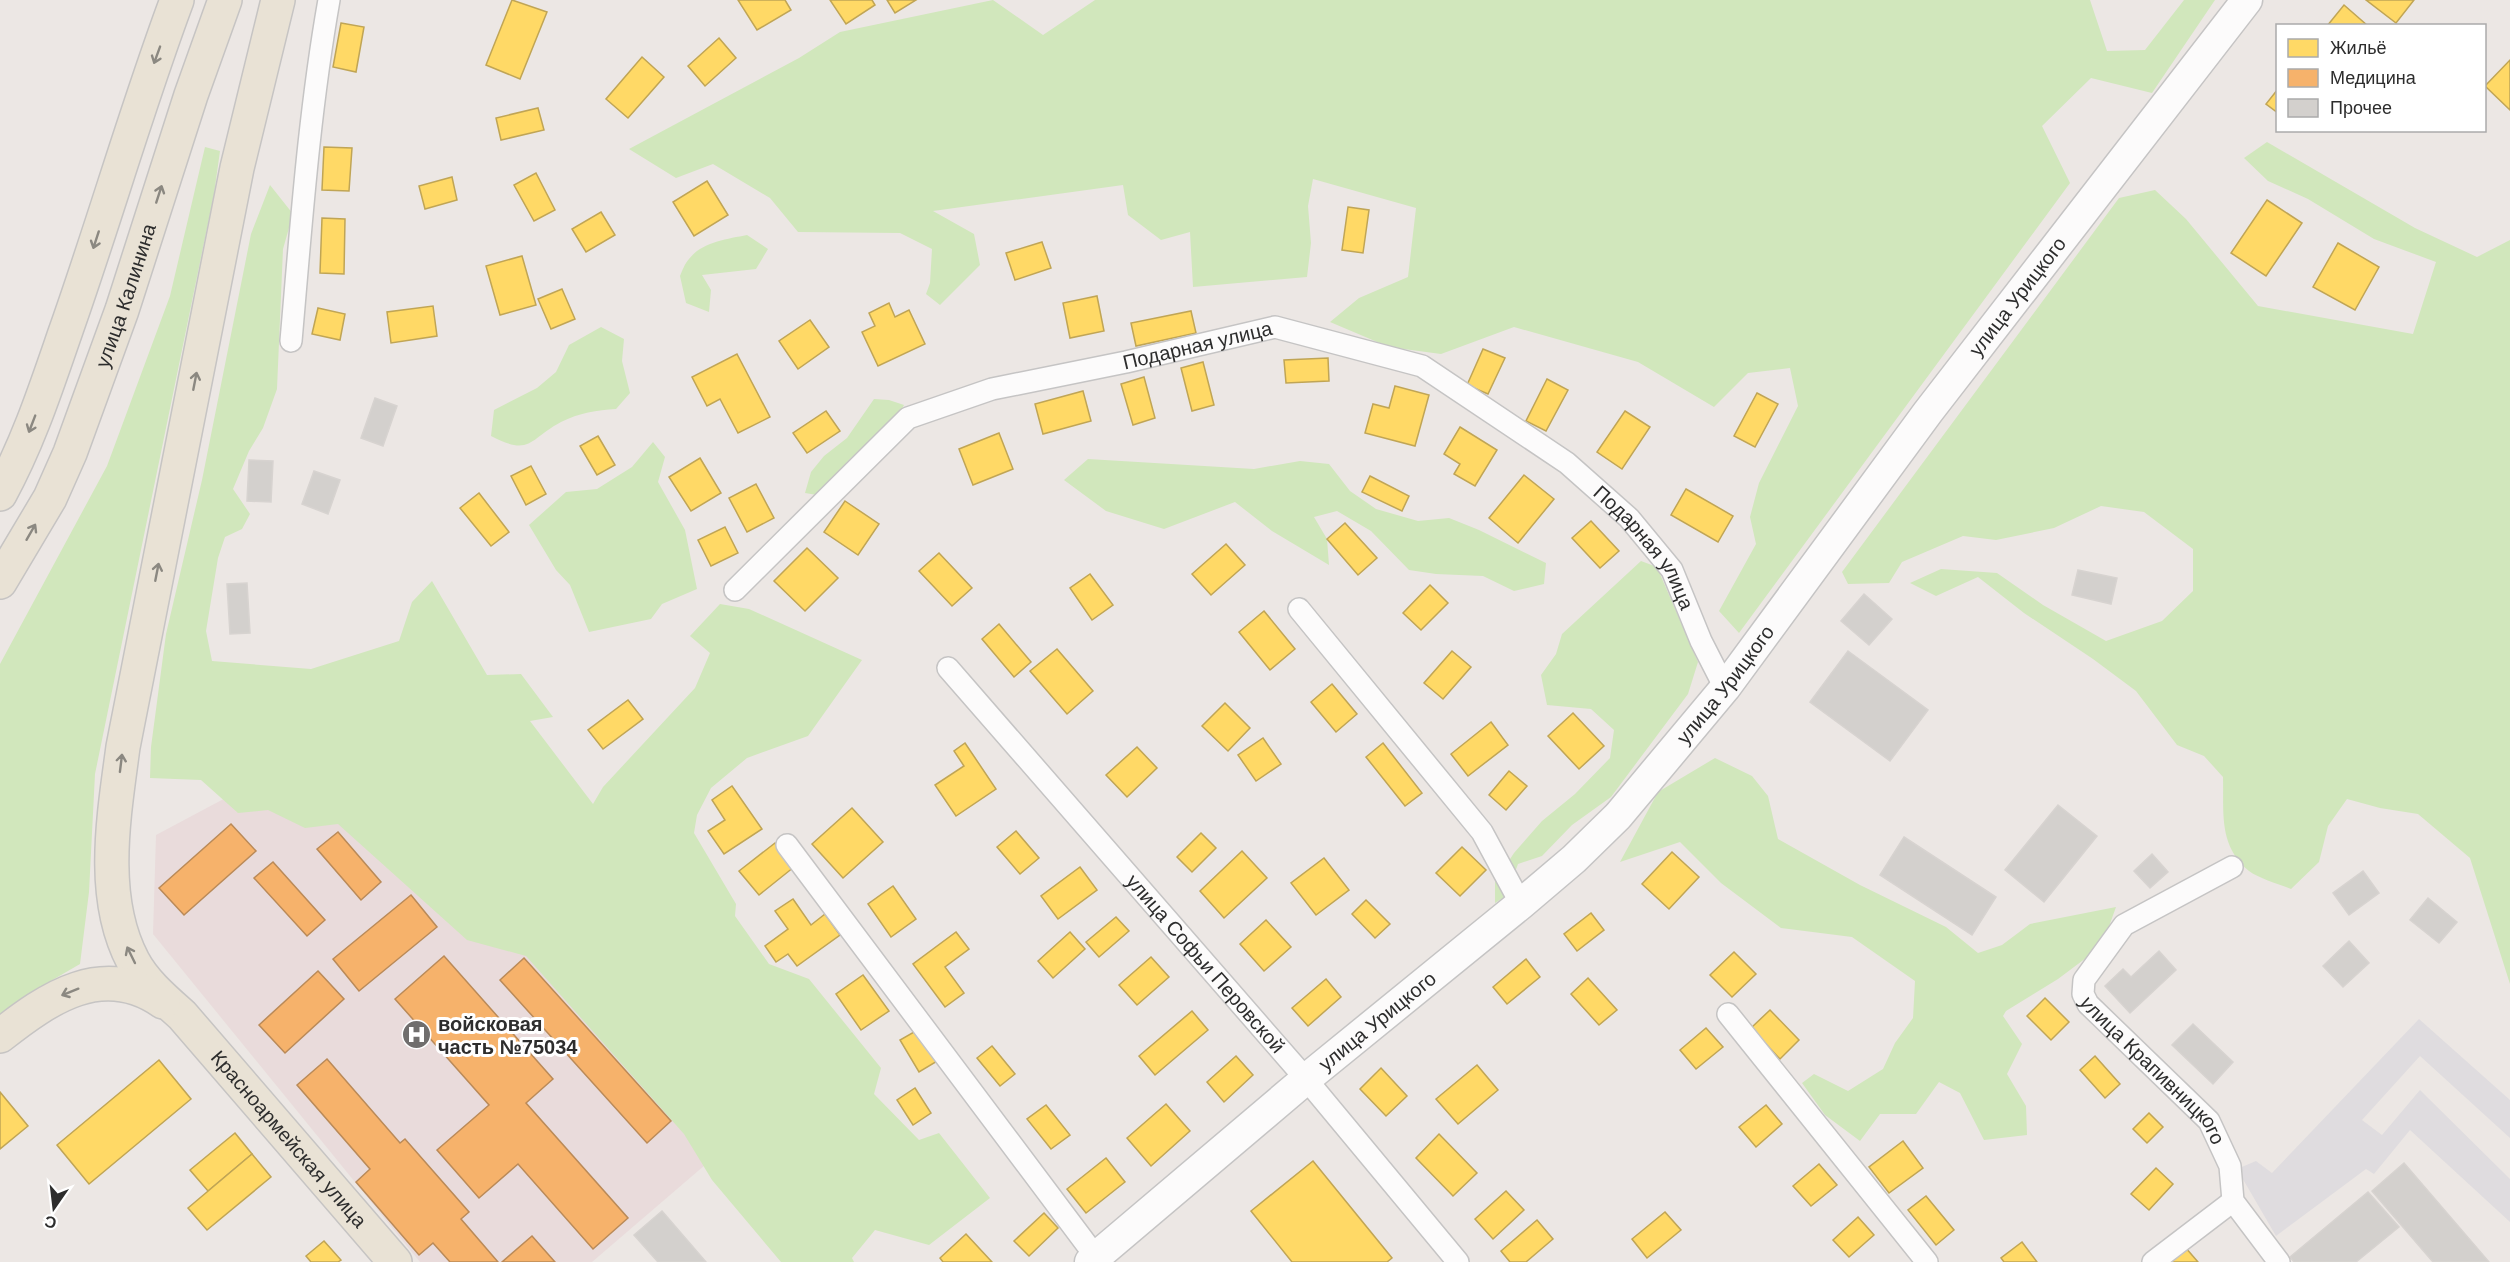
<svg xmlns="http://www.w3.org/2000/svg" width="2510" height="1262" font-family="Arial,sans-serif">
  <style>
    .industrial { fill: #dfdcdf }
    .medical { fill: #e9dbdb }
    .green { fill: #d1e7bc }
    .homes { fill: #ffd966; stroke: #c0a555; stroke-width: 1.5 }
    .health { fill: #f6b26b; stroke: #ba8a58; stroke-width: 1.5 }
    .building { fill: #d3d0cd; stroke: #d7d3d0; stroke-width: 1.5 }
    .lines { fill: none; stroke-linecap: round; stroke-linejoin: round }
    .minor-casing { stroke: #c5c4c4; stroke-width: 24 }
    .secondary-casing { stroke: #c5c4c4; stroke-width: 33 }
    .primary-casing { stroke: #c6c4c3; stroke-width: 36 }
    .minor { stroke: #fcfbfb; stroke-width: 21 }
    .secondary { stroke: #fcfbfb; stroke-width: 30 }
    .primary { stroke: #e9e2d5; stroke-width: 33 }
    .oneway { stroke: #8b8881 }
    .labels { text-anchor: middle; stroke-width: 6; stroke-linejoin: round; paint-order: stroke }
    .street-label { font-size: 20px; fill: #2d2d2d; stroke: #fff }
    .poi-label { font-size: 20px; font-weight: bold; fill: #2d2d2d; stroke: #fff; text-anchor: start }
  </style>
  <rect width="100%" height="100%" fill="#ece7e4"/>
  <path class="industrial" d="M2419,1019L2510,1100V1138L2420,1056L2362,1120L2382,1135L2420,1090L2510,1179V1222L2410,1130L2374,1174L2366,1169L2276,1236L2237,1169L2256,1161L2272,1173Z"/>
  <path class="medical" d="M297,760L525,950L675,1119L705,1165L592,1262H420L153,934L156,835Z"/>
  <g class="green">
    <path d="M993,0L1043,35L1095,0H2090L2107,51L2145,50L2184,0H2215L2152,93L2091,78L2042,126L2070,183L1739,633L1719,611L1756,544L1750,517L1759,483L1798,406L1790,368L1748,373L1714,407L1638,362L1514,327L1441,354L1389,347L1330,322L1359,298L1408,277L1416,208L1313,179L1308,206L1311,243L1307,277L1193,287L1190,232L1161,240L1128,215L1123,185L933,211L974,234L980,265L940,305L926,294L930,283L932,249L900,233L798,232L770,198L713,164L676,178L629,149L799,58L840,32Z"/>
    <path d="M2267,142L2415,228L2477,257L2510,240V984L2470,858L2418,814L2380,808L2347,799L2328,826L2319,862L2291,889C2279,884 2260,879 2249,871C2218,846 2224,812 2223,777L2204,756L2177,745L2136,691L2093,659L2024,613L1978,577L1936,596L1910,583L1941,569L1997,573L2043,605L2106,641L2162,621L2193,591V549L2144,512L2101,506L2054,528L1996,540L1963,536L1902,562L1889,583L1848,584L1842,572L2119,198L2155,190L2186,219L2258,306L2413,334L2436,262L2374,239L2308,199L2268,181L2244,158Z"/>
    <path d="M205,147L220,151L214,194L95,774L89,892L80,964L30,993L0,1017V664L107,466L170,296Z"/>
    <path d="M270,185L293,214L283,249L277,389L263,428L249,451L233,489L250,514L242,529L225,537L218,558L206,631L212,661L311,669L399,641L412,602L432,581L487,675L521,674L553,717L530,721L593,804L603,787L695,688L710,653L690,636L720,604L749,609L862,660L808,736L747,758L711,788L697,815L694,833L736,904L735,916L769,964L809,979L881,1068L874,1094L919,1140L939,1133L990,1198L929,1245L875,1230L852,1258L854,1262H781L712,1180L684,1134L526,956L467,940L338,824L305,828L268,810L238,813L201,780L150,778L151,747L166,634L202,480L251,234Z"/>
    <path d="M747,235L768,249L756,269L702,275L711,290L709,312L686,303L680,276C682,271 685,263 689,259C702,242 727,239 747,235Z"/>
    <path d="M601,327L624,339L622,361L630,393L616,409C597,410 579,413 561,422C529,439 531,457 491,436L494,410L537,388L556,372L569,345Z"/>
    <path d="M874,399L889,400L904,405L892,427L872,440L850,459L817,495L805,493L811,472L824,456L847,438Z"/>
    <path d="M653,442L665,457L658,482L685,530L697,589L662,604L651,619L589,632L570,585L556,570L529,525L566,492L597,489L632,467Z"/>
    <path d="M1088,459L1254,469L1300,461L1329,464L1350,491L1376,509L1418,521L1449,518L1479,530L1546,563L1544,584L1514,591L1483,576L1436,574L1409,570L1371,531L1337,511L1314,517L1327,539L1329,565L1272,531L1235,502L1164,529L1106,511L1064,480Z"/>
    <path d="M1641,561L1657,567L1698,662L1688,694L1611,797L1572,825L1542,856L1518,864L1506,896L1495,903V882L1514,853L1542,821L1575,794L1610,758L1614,730L1591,709L1547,705L1541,675L1556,654L1562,634Z"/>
    <path d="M1715,758L1752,776L1768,796L1778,839L1860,885L1946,927L1978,953L2002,945L2030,924L2116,907L2102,946L2058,979L2006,1011L2003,1016L2022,1044L2007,1074L2026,1106L2027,1135L1984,1140L1960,1093L1939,1082L1916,1114H1880L1860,1141L1825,1115L1802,1083L1814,1074L1848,1091L1883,1069L1895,1043L1913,1018L1915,981L1852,937L1781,928L1721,883L1680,842L1620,862L1658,792Z"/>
  </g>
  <g class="homes">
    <path d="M512,0L547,12L520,79L486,65Z"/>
    <path d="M738,0H785L791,10L757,30Z"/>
    <path d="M830,0H872L875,5L846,24Z"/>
    <path d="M887,0H916L895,13Z"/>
    <path d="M2366,0H2414L2396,23Z"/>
    <path d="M2344,5L2368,26H2327Z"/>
    <path d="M341,23L364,27L356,72L333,67Z"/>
    <path d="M719,38L736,58L705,86L688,66Z"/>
    <path d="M642,57L664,77L628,118L606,99Z"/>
    <path d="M2510,60V110L2485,86Z"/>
    <path d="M2278,89V113L2266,104Z"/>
    <path d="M538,108L544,130L501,140L496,118Z"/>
    <path d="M324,147L352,148L349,191L322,190Z"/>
    <path d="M536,173L555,210L534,221L514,185Z"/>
    <path d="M452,177L457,200L425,209L419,186Z"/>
    <path d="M707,181L728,215L694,236L673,202Z"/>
    <path d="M2267,200L2302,223L2266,276L2231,253Z"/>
    <path d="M1348,207L1369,210L1363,253L1342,250Z"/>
    <path d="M601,212L615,235L586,252L572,229Z"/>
    <path d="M322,218L345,219L344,274L320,273Z"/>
    <path d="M1042,242L1051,268L1015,280L1006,253Z"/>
    <path d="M2338,243L2379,267L2355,310L2313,287Z"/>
    <path d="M522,256L536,305L500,315L486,266Z"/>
    <path d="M562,289L575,319L551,329L538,299Z"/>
    <path d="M1097,296L1104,331L1070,338L1063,303Z"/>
    <path d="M889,303L895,317L909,310L925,344L878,366L862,332L875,326L869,313Z"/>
    <path d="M433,306L437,336L391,343L387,312Z"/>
    <path d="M318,308L345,314L340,340L312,334Z"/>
    <path d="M1191,311L1196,333L1136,346L1131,323Z"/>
    <path d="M810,320L829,347L798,369L779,341Z"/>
    <path d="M1483,349L1505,358L1488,394L1467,385Z"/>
    <path d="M737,354L770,417L738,433L720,399L707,406L692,377Z"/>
    <path d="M1328,358L1329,381L1286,383L1284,360Z"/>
    <path d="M1203,362L1214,405L1192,411L1181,368Z"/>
    <path d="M1144,377L1155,418L1133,425L1121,384Z"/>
    <path d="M1547,379L1568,390L1546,431L1526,421Z"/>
    <path d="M1395,386L1429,395L1415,446L1365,433L1373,404L1389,408Z"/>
    <path d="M1083,391L1091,421L1043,434L1035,404Z"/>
    <path d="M1757,393L1778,404L1755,447L1734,436Z"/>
    <path d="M826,411L840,431L807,453L793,433Z"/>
    <path d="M1625,411L1650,427L1622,469L1597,452Z"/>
    <path d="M1460,427L1497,450L1475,486L1454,474L1460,464L1444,454Z"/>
    <path d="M999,433L1013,469L973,485L959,449Z"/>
    <path d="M598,436L615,465L597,475L580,446Z"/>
    <path d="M700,458L721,493L691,511L669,477Z"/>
    <path d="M531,466L546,494L526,505L511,476Z"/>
    <path d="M1524,475L1554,499L1518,543L1489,518Z"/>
    <path d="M1370,476L1409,496L1402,511L1362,492Z"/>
    <path d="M756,484L774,518L747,532L729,498Z"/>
    <path d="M1686,489L1733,516L1718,542L1671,515Z"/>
    <path d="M479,493L509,532L491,546L460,508Z"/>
    <path d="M845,501L879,524L858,555L824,532Z"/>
    <path d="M1591,521L1619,551L1600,568L1572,538Z"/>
    <path d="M1345,523L1377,558L1358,575L1327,539Z"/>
    <path d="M725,527L738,553L711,566L698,540Z"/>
    <path d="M1226,544L1245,565L1211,595L1192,574Z"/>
    <path d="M807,548L838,578L805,611L774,581Z"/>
    <path d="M939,553L972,588L952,606L919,571Z"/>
    <path d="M1090,574L1113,605L1092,620L1070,588Z"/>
    <path d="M1430,585L1448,603L1421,630L1403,613Z"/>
    <path d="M1264,611L1295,649L1270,670L1239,632Z"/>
    <path d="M999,624L1031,662L1014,677L982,639Z"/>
    <path d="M1057,649L1093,691L1067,714L1030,671Z"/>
    <path d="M1452,651L1471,667L1443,699L1424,683Z"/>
    <path d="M1332,684L1357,714L1336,732L1311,702Z"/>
    <path d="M628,700L643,719L603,749L588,730Z"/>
    <path d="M1225,703L1250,728L1228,751L1202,726Z"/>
    <path d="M1573,713L1604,746L1579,769L1548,736Z"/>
    <path d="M1491,722L1508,745L1468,776L1451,754Z"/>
    <path d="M1263,738L1281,764L1256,781L1238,755Z"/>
    <path d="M965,743L996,789L956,816L935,785L964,766L954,751Z"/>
    <path d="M1383,743L1422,793L1405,806L1366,757Z"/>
    <path d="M1137,747L1157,768L1127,797L1106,775Z"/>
    <path d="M1509,771L1527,786L1506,810L1489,795Z"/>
    <path d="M732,786L762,829L724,854L708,831L725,820L712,800Z"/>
    <path d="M852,808L883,842L843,878L812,844Z"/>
    <path d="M1016,831L1039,858L1020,874L997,847Z"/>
    <path d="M1201,833L1216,848L1192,872L1177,857Z"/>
    <path d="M775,843L794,867L759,895L739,871Z"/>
    <path d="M1462,847L1486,870L1460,896L1436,873Z"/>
    <path d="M1242,851L1267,878L1224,918L1200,891Z"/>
    <path d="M1672,852L1699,877L1669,909L1642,884Z"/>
    <path d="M1324,858L1349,890L1316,915L1291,883Z"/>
    <path d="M1080,867L1097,890L1058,919L1041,896Z"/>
    <path d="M893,886L916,919L891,937L868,904Z"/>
    <path d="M793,899L811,925L825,914L840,935L797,966L788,954L776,962L765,946L788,929L775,911Z"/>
    <path d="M1366,900L1390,924L1375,938L1352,914Z"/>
    <path d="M1591,913L1604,930L1577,951L1564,934Z"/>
    <path d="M1116,917L1129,931L1099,957L1086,942Z"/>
    <path d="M1266,920L1291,947L1264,971L1240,944Z"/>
    <path d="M956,932L969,949L945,967L964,993L945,1007L913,964Z"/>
    <path d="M1070,932L1085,949L1053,978L1038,961Z"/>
    <path d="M1734,952L1756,974L1732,997L1710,975Z"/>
    <path d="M1151,957L1169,977L1137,1005L1119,985Z"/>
    <path d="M1526,959L1540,977L1507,1004L1493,987Z"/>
    <path d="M863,975L889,1011L861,1030L836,994Z"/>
    <path d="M1588,978L1617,1010L1599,1025L1571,994Z"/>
    <path d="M1326,979L1341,997L1308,1026L1292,1008Z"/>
    <path d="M2045,998L2069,1022L2051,1040L2027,1016Z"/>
    <path d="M1770,1010L1799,1040L1780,1059L1751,1028Z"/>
    <path d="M1192,1011L1208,1030L1155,1075L1139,1056Z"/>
    <path d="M921,1028L939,1060L919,1072L900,1040Z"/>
    <path d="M1706,1028L1723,1047L1696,1069L1680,1050Z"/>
    <path d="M992,1046L1015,1074L1000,1086L977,1058Z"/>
    <path d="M1236,1056L1253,1075L1224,1102L1207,1082Z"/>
    <path d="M2095,1056L2120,1084L2105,1098L2080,1070Z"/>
    <path d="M159,1060L191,1099L89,1184L57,1145Z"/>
    <path d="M1477,1065L1498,1090L1458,1124L1436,1099Z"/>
    <path d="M1381,1068L1407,1096L1386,1116L1360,1089Z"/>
    <path d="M915,1088L931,1113L913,1125L897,1100Z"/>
    <path d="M0,1092L28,1126L0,1149Z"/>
    <path d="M1166,1104L1190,1131L1151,1166L1127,1138Z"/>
    <path d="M1046,1105L1070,1135L1051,1149L1027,1119Z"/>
    <path d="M1766,1105L1782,1124L1756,1147L1739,1127Z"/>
    <path d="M2149,1113L2163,1127L2147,1143L2133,1129Z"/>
    <path d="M235,1133L252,1154L208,1191L190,1170Z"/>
    <path d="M1439,1134L1477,1173L1453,1196L1416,1158Z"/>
    <path d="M1903,1141L1923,1168L1889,1193L1869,1167Z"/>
    <path d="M252,1154L271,1177L207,1230L188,1208Z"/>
    <path d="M1106,1158L1125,1182L1086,1213L1067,1189Z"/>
    <path d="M1313,1161L1392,1258L1387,1262H1292L1251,1211Z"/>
    <path d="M1819,1164L1837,1185L1811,1206L1793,1186Z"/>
    <path d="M2156,1168L2173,1184L2149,1210L2131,1194Z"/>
    <path d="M1506,1191L1524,1210L1493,1239L1475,1219Z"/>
    <path d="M1926,1196L1954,1230L1936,1245L1908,1210Z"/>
    <path d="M1665,1212L1681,1230L1647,1258L1632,1239Z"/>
    <path d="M1044,1213L1058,1228L1029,1256L1014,1241Z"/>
    <path d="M1858,1217L1874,1235L1849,1257L1833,1240Z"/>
    <path d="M1537,1220L1553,1239L1526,1262H1510L1501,1251Z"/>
    <path d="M966,1234L992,1262H943L940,1258Z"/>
    <path d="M324,1241L341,1260L338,1262H311L306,1256Z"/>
    <path d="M2022,1242L2037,1262H2004L2001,1258Z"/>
    <path d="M2185,1247L2198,1262H2168Z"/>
  </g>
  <g class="health">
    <path d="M231,824L256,851L184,915L159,888Z"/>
    <path d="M338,832L381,882L361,900L317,849Z"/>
    <path d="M273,862L325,920L307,936L254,878Z"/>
    <path d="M411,895L437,927L359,991L333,959Z"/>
    <path d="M444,956L553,1079L526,1103L628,1218L593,1249L518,1164L479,1198L437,1150L489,1105L395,999Z"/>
    <path d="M524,958L671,1121L647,1143L500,980Z"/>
    <path d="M318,971L344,999L285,1053L259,1025Z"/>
    <path d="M327,1059L400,1143L405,1139L469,1212L461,1219L498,1262H450L433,1243L419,1255L356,1182L370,1169L297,1085Z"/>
    <path d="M532,1236L555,1262H502Z"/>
  </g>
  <g class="building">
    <path d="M375,398L397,406L383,446L361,438Z"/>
    <path d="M249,460L273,461L271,502L247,501Z"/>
    <path d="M314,471L340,480L328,514L302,504Z"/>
    <path d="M2078,570L2117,578L2111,604L2072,595Z"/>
    <path d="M247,583L250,633L230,634L227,584Z"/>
    <path d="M1864,594L1892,619L1869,645L1841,621Z"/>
    <path d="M1848,651L1928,710L1890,761L1810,702Z"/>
    <path d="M2058,805L2097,836L2044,902L2005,870Z"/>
    <path d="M1904,837L1996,897L1972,935L1880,875Z"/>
    <path d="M2152,854L2168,872L2150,888L2134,871Z"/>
    <path d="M2363,871L2379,893L2349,915L2333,893Z"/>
    <path d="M2428,898L2457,922L2439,943L2410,920Z"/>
    <path d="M2349,941L2369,963L2343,987L2323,966Z"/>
    <path d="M2159,951L2176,970L2130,1013L2105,986L2123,969L2131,977Z"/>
    <path d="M2193,1024L2233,1062L2213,1084L2172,1045Z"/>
    <path d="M2404,1163L2489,1262H2433L2372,1191Z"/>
    <path d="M2368,1192L2399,1227L2356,1262H2294L2290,1257Z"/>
    <path d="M662,1211L706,1262H658L634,1235Z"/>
  </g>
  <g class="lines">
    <defs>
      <g id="minor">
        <path d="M291,341C301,227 309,113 329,0"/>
        <path id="s1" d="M735,590L908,418L992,389L1126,362L1275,327L1422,366L1567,463L1629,518L1672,570L1701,641L1725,688"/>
        <path d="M1299,609L1482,832L1521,904"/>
        <path id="s2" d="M948,668L1306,1079L1458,1262"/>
        <path d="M787,845L1096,1257"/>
        <path id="s3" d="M2232,867L2124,925L2084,980L2083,994L2088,1004L2209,1121L2230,1166L2233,1201L2279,1262"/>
        <path d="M1728,1014L1927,1262"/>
        <path d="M2153,1262L2233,1201"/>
      </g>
      <g id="secondary">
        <path id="s4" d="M1090,1262L1306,1079L1521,904L1574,859L1618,816L1725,688L1928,412L2247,0"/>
      </g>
      <g id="primary">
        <path id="s5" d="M278,0L237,168L123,747C114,815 99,897 133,961C144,982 164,999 182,1015L395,1262"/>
        <path d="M0,494C28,443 46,388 65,333C104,223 136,110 177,0"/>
        <path id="s6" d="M0,582L50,498L70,453L122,310L191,95L225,0"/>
        <path d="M0,1036C48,998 103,960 163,1002"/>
      </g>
    </defs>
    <use href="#minor" class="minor-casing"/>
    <use href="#secondary" class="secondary-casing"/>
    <use href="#primary" class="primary-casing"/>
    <use href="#minor" class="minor"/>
    <use href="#secondary" class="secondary"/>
    <use href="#primary" class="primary"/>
  </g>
  <defs><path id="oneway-shaft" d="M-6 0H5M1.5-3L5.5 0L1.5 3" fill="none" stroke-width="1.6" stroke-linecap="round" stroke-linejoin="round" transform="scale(1.5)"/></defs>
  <g class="oneway">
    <use href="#oneway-shaft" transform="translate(157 55) rotate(110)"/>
    <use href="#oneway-shaft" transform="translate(159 194) rotate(-72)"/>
    <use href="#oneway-shaft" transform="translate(96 240) rotate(108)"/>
    <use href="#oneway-shaft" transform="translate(195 381) rotate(-79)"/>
    <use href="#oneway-shaft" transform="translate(32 424) rotate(111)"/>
    <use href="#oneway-shaft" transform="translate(31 532) rotate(-60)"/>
    <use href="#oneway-shaft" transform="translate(157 572) rotate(-79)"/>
    <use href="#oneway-shaft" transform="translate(121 763) rotate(-83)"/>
    <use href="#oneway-shaft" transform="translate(131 955) rotate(-116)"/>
    <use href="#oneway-shaft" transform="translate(70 992) rotate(158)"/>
  </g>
  <defs>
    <symbol id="hospital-disc" viewBox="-11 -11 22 22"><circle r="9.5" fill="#706e6d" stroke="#fff"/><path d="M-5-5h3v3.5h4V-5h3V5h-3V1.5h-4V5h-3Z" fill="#fff"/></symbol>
  </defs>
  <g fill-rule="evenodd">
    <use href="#hospital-disc" x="400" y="1018" width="33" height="33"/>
  </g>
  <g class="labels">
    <g class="street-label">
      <text dy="7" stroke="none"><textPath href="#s6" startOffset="314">улица Калинина</textPath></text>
      <text dy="7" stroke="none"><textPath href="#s4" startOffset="1347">улица Урицкого</textPath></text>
      <text dy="7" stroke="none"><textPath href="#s1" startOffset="543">Подарная улица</textPath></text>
      <text dy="7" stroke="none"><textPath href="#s1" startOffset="1065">Подарная улица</textPath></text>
      <text dy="7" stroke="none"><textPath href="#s4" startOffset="861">улица Урицкого</textPath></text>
      <text dy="7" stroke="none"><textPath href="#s2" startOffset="392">улица Софьи Перовской</textPath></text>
      <text dy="7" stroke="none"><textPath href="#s4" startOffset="375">улица Урицкого</textPath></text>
      <text dy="7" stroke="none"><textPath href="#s3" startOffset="309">улица Крапивницкого</textPath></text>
      <text dy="7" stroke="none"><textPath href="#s5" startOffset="1218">Красноармейская улица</textPath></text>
    </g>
    <g class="poi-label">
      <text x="438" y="1031">войсковая<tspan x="438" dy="23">часть №75034</tspan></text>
    </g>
  </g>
  <rect x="2276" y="24" width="210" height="108" fill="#ffffff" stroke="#ababab" stroke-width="1.5"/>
  <rect x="2288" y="39" width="30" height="18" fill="#ffd966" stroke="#ababab" stroke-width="1.5"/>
  <text x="2330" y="54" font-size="18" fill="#2d2d2d">Жильё</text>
  <rect x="2288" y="69" width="30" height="18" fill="#f6b26b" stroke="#ababab" stroke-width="1.5"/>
  <text x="2330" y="84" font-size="18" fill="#2d2d2d">Медицина</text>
  <rect x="2288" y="99" width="30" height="18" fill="#d3d0cd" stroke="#ababab" stroke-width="1.5"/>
  <text x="2330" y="114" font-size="18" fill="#2d2d2d">Прочее</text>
  <g transform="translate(54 1208) rotate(194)" stroke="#ffffff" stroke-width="4.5" paint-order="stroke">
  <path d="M0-4.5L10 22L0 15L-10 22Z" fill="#2d2d2d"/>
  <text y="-9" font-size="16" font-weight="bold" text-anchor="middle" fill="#2d2d2d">С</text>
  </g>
</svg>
